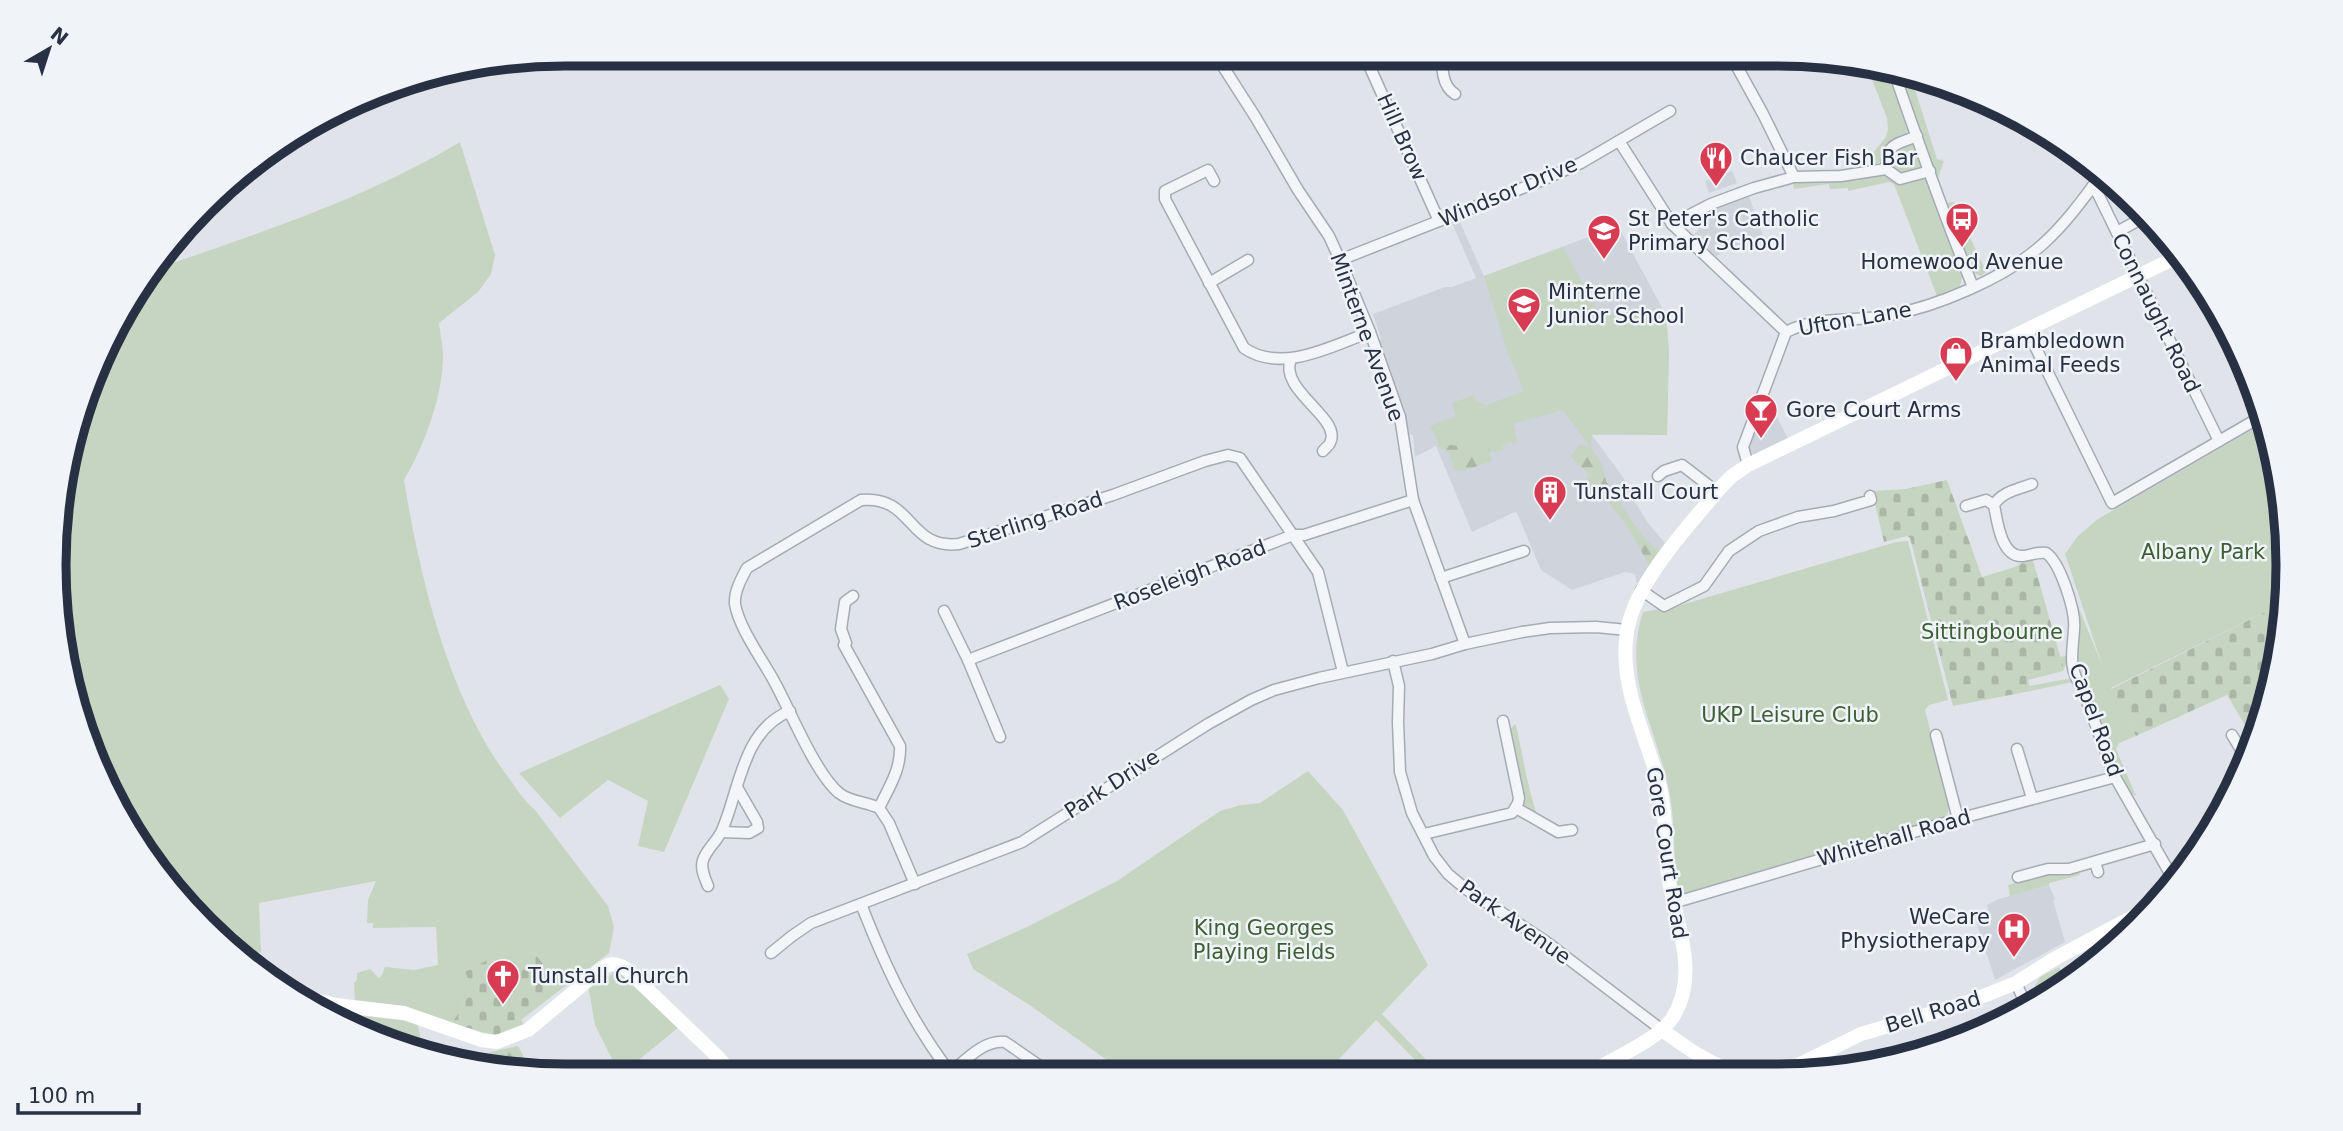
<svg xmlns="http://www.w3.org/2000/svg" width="2343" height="1131" font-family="'DejaVu Sans',sans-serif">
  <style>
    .built { fill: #ced3dc }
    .green { fill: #c6d5c1 }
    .forest { fill: url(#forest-firs) }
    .cemetery { fill: url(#cemetery-stones) }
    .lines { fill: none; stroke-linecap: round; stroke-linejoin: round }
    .street-casing { stroke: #a5abb5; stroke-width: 13 }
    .street { stroke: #f3f5f8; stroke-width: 10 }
    .secondary { stroke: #fff; stroke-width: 14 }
    .labels { text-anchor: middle; stroke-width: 5; stroke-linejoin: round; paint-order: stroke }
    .street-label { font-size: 21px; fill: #273143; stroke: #f0f3f7 }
    .poi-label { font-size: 21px; fill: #273143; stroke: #f0f3f7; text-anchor: start }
    .park-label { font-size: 21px; fill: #3c6034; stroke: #f0f3f7 }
    .rim { fill: none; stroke: #273143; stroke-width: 9 }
  </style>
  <defs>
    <pattern id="forest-firs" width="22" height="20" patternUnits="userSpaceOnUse" patternTransform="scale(1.75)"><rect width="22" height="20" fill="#c6d5c1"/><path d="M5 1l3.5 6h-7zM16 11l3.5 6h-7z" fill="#aab7a7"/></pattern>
    <pattern id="cemetery-stones" width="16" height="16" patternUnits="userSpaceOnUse" patternTransform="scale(1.75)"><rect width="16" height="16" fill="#c6d5c1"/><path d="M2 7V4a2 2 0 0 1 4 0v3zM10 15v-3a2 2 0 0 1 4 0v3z" fill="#aab7a7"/></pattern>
  </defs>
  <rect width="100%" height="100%" fill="#e0e4ea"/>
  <g class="built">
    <path d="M1732,171L1737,183L1709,193L1705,181Z"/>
    <path d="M1748,194L1763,235L1716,256L1693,235L1699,230L1693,215Z"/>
    <path d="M1459,220L1484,276L1618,226L1666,315L1669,351L1667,435H1592L1625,480L1632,497L1648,523L1665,543L1637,584L1635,574L1625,572L1572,590L1541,570L1517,513L1515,512L1472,532L1436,446L1415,457L1413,435L1408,434L1403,414L1375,342L1381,339L1373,314L1445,287H1452L1476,278L1452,223Z"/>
    <path d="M1769,400L1788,439L1753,455L1749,447Z"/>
    <path d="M2049,885L2055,899L2053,900L2065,942L1995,980L1974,915L1988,911L1987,905L1999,899Z"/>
    <path d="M2065,979L2067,983L2040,999L2036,991Z"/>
  </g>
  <g class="green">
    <path d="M1863,63L1890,68L1909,129L1904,136L1887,145L1884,160L1874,165L1869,162V158L1886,137L1888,129L1887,118L1867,67Z"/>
    <path d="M1900,71L1910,74L1937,159L1944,161L1938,178L1947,203L1954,202L1986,272L1981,276L1969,271Z"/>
    <path d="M1912,141L1915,144L1921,168L1902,176L1895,171L1890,154L1891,151Z"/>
    <path d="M460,142L495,255L491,274L478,292L439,323C440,334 443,345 443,356C443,395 424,447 404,480C420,578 449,701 511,781C518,791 525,802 535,810L608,906L614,927L609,953L564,987L533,952L473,989L452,1023C421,1011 389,1007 355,1003L354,983L357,980V973L370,969L379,978L382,975L385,967L414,970L438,965L436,927L373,928V923H367L368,900L376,881L259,903L261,952L252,954L251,965L204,927L107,792L59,633L64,465L93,369L140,282L150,271C256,234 363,200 460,142Z"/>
    <path d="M1882,172L1924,177L1929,181L1962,278L1960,286L1937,296L1894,184L1889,182L1848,191V188L1830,189L1829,184L1794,189L1793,184Z"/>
    <path d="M1563,247L1600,314L1666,315L1669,351L1667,435L1592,434L1591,448L1563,410L1513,424L1517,442L1513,445L1511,442L1502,445L1504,450L1476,455L1439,444L1430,426L1456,416L1452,403L1474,395L1476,401L1487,405L1524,391L1508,354L1484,276Z"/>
    <path d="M2266,422L2279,466L2289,566L2285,602L2111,688L2136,736L2119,743L2116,749L2136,796L2129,793L2108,743L2077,657C2074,642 2080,628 2078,613L2057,554L2102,665L2065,554L2078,536L2098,519Z"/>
    <path d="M1908,541L1948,700L1929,705L1925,710L1949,805L1948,813L1944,817L1684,896L1676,887C1674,857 1675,826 1670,796C1659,731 1621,681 1643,612L1681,605L1896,542Z"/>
    <path d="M2070,655L2063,671L2028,680L2027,675L2062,666L2060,657Z"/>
    <path d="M2067,679L2077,681L2031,691L2030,686Z"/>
    <path d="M720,685L729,699L664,852L638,846L648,801L608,780L560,818L519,773Z"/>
    <path d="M1514,725H1516C1523,755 1527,786 1537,815L1527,809L1523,802L1522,784L1510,730Z"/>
    <path d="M1308,771L1343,810L1428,965L1382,1014L1440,1074H1429L1376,1020L1325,1074L1128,1075L1031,1006L973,969L967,954L1031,925L1117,881L1220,811L1241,805L1260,803Z"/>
    <path d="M2078,871L2080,875L2049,883V885L2010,896L2008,885L2048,874Z"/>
    <path d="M2059,967L2065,979L2037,990L2035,986L2040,977Z"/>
    <path d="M617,969L678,1028L620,1075L595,1025L588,985L602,983Z"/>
    <path d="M330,1012L417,1022L424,1054L369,1038L330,1016Z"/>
  </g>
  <g class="forest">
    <path d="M1439,444L1461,446L1476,454L1489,449L1492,461C1482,465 1474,466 1466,471L1454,470L1449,452L1438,447Z"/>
    <path d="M1580,444L1591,448L1602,464L1606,481L1634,524L1643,536L1662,555L1651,569L1628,527L1602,494L1580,487L1589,475C1586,469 1576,465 1571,456Z"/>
    <path d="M518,1046L523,1055L524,1062C512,1075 497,1070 481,1068L490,1052Z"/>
  </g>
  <g class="cemetery">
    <path d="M1947,480L1982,577L2015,567L2032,557L2063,666L2027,675L2031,691L1953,706L1910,538L1907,536L1884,542L1872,491L1906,489Z"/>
    <path d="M2285,602L2279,666L2253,751L2247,742L2249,732L2227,695L2136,736L2111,689Z"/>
    <path d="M533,952L564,987L521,1020L524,1025L501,1038L452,1023L473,989L465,972L493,957L509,965Z"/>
  </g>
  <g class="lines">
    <defs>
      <g id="street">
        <path d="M1215,54L1256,118L1298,190L1329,236L1340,260L1370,332L1400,417L1413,500L1465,644"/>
        <path d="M1364,54L1439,221"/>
        <path d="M1444,54C1441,67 1442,86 1455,94"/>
        <path d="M1730,54L1763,114L1794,177"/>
        <path d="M1893,69C1918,142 1944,215 1973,287"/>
        <path d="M1917,136C1896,145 1887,142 1886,169L1900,179L1930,171"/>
        <path d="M1619,141L1672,224L1786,332"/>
        <path d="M1214,181L1208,170L1165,191V199L1244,348C1282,374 1332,346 1370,332"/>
        <path d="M2092,187L2098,194L2219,441"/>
        <path d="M1672,224L1711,204L1754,188L1794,177L1841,176L1886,169"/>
        <path d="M2117,232L2148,215"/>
        <path d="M1340,260L1538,182L1581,163L1670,111"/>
        <path d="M1209,283L1248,260"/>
        <path d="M2027,330L2112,503L2264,415"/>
        <path d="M1291,359C1278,391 1343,418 1330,443C1329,446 1325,448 1323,451"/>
        <path d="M1748,465L1743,447L1786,332C1816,316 1853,322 1886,316C1936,307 2006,278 2044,243C2066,223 2084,198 2102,174"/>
        <path d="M1658,476L1664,471L1682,465L1717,492"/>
        <path d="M2032,484C2019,489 2001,492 1994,505C1997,520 2001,558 2023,556C2031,555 2037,552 2046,553C2060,562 2076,611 2074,629C2073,651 2067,667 2082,688L2115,777L2176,884"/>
        <path d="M1966,506L1986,500L1994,505"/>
        <path d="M1441,578L1524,551"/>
        <path d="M1641,590L1664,606L1704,586L1729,551L1759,531L1798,517L1834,511L1871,500L1870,496"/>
        <path d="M853,596L845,602L841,629L846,643L844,645L900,746C901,770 889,787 879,808L889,823L915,884"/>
        <path d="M944,611L968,660L1293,535H1304L1413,500"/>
        <path d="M968,660L1000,737"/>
        <path d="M1393,661L1399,686L1398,722L1400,772L1412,813L1434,856L1448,874L1466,889L1545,941L1662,1030"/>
        <path d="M1936,735L1958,819"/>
        <path d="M2232,735L2249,763"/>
        <path d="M2017,749L2032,798"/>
        <path d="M879,808C867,802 850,802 839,793C815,773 790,710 774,681C762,659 739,628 735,604C734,592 741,579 747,568L861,500C914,495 907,550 959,544L1113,495L1205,461L1228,455L1240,458L1318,572L1343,672"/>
        <path d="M1516,808L1558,832L1572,830"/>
        <path d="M722,832L749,833L758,828L757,822L738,789"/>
        <path d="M1424,834L1512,813L1518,803L1519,798L1503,721"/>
        <path d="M2095,862L2098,872"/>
        <path d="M2018,877L2048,869H2069L2155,844"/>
        <path d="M708,886C705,878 700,869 703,860C707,848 719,840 723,828C740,787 743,730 790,711"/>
        <path d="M1673,903L1958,819L2115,777"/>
        <path d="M861,904C886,968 910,1020 952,1075"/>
        <path d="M771,953L792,936L811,923L1022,842L1208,724L1251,700L1274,690L1319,678L1432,654L1465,644L1522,632L1550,628L1596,627L1627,630"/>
        <path d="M2016,983L2027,1007"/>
        <path d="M950,1073C966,1060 983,1040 1005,1042L1053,1075"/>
      </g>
    </defs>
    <use href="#street" class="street-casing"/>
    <use href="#street" class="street"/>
    <g class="secondary">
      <path d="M286,993L336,1005L404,1013L481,1040L497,1042L528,1030L599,971C609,963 613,962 625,968L718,1057L734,1076"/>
      <path d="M1662,1030C1686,1047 1712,1067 1741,1073"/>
      <path d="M1590,1073C1613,1058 1660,1039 1673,1017C1702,971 1672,915 1667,867C1665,840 1666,813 1660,787C1647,737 1618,685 1627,632C1634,583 1690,524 1722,486L1732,476L1748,465L2181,255"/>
      <path d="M1782,1073L1861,1034L1963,1004L2016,983L2054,959L2155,905"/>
    </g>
  </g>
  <defs>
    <symbol id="restaurant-pin" viewBox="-11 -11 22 30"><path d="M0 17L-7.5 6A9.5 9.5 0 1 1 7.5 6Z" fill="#d83c53" stroke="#f0f3f7"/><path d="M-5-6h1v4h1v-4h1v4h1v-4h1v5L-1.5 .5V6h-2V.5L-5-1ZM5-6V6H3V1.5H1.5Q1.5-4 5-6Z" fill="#fff"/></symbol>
    <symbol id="bus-pin" viewBox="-11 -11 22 30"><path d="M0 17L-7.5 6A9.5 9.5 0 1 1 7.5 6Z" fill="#d83c53" stroke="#f0f3f7"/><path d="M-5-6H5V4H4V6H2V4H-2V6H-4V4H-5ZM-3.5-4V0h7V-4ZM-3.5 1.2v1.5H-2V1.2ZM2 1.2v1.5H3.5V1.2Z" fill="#fff"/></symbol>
    <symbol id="school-pin" viewBox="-11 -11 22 30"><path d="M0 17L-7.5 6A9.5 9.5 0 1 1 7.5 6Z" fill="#d83c53" stroke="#f0f3f7"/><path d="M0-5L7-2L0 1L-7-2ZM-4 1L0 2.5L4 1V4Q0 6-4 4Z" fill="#fff"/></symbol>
    <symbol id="shop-pin" viewBox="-11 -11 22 30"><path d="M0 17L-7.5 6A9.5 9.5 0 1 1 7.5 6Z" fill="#d83c53" stroke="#f0f3f7"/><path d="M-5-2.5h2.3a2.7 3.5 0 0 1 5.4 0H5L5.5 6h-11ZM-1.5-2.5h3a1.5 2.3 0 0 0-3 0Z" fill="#fff"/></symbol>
    <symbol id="bar-pin" viewBox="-11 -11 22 30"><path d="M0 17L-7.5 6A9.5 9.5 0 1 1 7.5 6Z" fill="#d83c53" stroke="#f0f3f7"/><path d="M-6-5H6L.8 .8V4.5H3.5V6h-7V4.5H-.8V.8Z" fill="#fff"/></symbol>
    <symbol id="building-pin" viewBox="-11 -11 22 30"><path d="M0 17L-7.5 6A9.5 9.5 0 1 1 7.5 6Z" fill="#d83c53" stroke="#f0f3f7"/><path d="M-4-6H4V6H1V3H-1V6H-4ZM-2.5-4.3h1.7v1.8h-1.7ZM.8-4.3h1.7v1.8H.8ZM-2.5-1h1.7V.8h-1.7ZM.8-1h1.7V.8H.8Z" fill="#fff"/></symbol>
    <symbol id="hospital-pin" viewBox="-11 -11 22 30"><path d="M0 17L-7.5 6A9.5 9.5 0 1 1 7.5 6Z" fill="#d83c53" stroke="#f0f3f7"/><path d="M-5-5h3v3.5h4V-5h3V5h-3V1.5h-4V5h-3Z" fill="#fff"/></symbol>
    <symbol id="church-pin" viewBox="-11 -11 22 30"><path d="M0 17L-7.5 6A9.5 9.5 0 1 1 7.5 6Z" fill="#d83c53" stroke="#f0f3f7"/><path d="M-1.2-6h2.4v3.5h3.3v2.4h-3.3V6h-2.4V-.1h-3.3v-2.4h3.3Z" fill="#fff"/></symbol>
  </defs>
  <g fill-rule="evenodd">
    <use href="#restaurant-pin" x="1697" y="139" width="38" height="52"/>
    <use href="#bus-pin" x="1943" y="200" width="38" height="52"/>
    <use href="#school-pin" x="1585" y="212" width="38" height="52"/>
    <use href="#school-pin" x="1505" y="285" width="38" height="52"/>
    <use href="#shop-pin" x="1937" y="334" width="38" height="52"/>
    <use href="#bar-pin" x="1742" y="391" width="38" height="52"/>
    <use href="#building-pin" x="1531" y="473" width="38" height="52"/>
    <use href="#hospital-pin" x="1995" y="910" width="38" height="52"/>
    <use href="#church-pin" x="484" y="957" width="38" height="52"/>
  </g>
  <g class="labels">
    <g class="street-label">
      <text transform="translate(1402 137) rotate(66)" y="7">Hill Brow</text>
      <text transform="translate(1508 192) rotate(-23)" y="7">Windsor Drive</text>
      <text transform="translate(2156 313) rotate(64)" y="7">Connaught Road</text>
      <text transform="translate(1855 319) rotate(-10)" y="7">Ufton Lane</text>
      <text transform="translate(1367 337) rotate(70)" y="7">Minterne Avenue</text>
      <text transform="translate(1035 520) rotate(-18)" y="7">Sterling Road</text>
      <text transform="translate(1190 575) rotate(-21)" y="7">Roseleigh Road</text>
      <text transform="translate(2096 720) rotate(70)" y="7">Capel Road</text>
      <text transform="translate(1112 784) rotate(-33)" y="7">Park Drive</text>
      <text transform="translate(1894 838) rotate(-16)" y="7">Whitehall Road</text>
      <text transform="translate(1667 853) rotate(81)" y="7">Gore Court Road</text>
      <text transform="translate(1515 922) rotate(35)" y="7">Park Avenue</text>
      <text transform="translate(1933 1012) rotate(-17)" y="7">Bell Road</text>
    </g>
    <g class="poi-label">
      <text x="1740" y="165">Chaucer Fish Bar</text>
      <text x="1628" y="226">St Peter's Catholic<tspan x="1628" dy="24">Primary School</tspan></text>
      <text x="1962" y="269" text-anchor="middle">Homewood Avenue</text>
      <text x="1548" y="299">Minterne<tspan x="1548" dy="24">Junior School</tspan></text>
      <text x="1980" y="348">Brambledown<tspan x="1980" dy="24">Animal Feeds</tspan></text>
      <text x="1786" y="417">Gore Court Arms</text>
      <text x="1574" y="499">Tunstall Court</text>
      <text x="1990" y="924" text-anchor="end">WeCare<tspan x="1990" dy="24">Physiotherapy</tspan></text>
      <text x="528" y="983">Tunstall Church</text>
    </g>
    <g class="park-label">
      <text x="2203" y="559">Albany Park</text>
      <text x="1992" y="639">Sittingbourne</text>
      <text x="1790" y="722">UKP Leisure Club</text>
      <text x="1264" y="935">King Georges<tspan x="1264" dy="24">Playing Fields</tspan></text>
    </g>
  </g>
  <path d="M0 0H2343V1131H0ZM565 66H1777A499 499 0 0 1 2276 565V565A499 499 0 0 1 1777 1064H565A499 499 0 0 1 66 565V565A499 499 0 0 1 565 66Z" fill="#f0f3f7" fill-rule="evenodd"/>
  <path class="rim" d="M565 66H1777A499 499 0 0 1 2276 565V565A499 499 0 0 1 1777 1064H565A499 499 0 0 1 66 565V565A499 499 0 0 1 565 66Z"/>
  <g transform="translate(49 49) rotate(39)" stroke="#f0f3f7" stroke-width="5" paint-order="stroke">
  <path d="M0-5L12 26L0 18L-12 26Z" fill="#273143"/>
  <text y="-10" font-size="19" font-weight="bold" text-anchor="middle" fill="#273143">N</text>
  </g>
  <path d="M18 1103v10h121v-10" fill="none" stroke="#273143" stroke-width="3.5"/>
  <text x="28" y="1103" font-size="21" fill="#273143" stroke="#f0f3f7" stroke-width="5" paint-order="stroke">100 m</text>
</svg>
